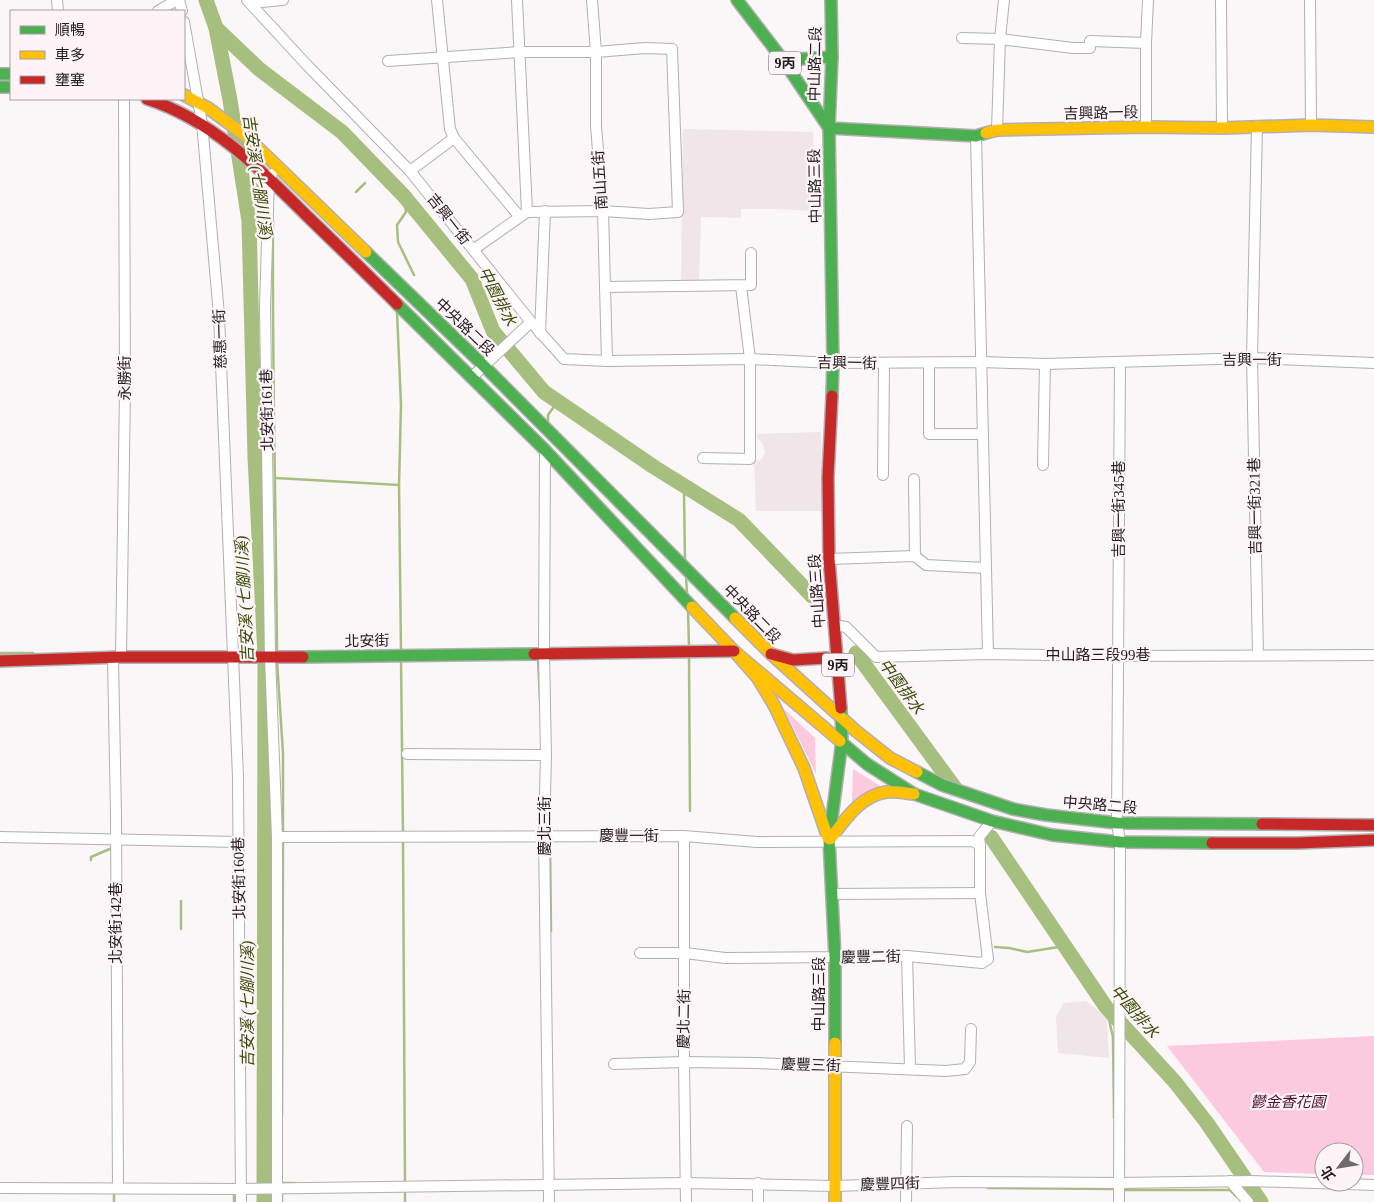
<svg xmlns="http://www.w3.org/2000/svg" width="1374" height="1202" font-family="'Times New Roman','Noto Sans TC',serif">
  <style>
    .built { fill: #f0e5e9 }
    .green { fill: #fcc9de }
    .lines { fill: none; stroke-linecap: round; stroke-linejoin: round }
    .stream { stroke: #a6bf7f; stroke-width: 2.5 }
    .river { stroke: #a6bf7f; stroke-width: 15 }
    .street-casing { stroke: #b3afb0; stroke-width: 12 }
    .fast-casing { stroke: #b3afb0; stroke-width: 14 }
    .slow-casing { stroke: #b3afb0; stroke-width: 14 }
    .jam-casing { stroke: #b3afb0; stroke-width: 14 }
    .street { stroke: #fefefe; stroke-width: 10 }
    .fast { stroke: #4caf50; stroke-width: 11 }
    .slow { stroke: #ffc107; stroke-width: 11 }
    .jam { stroke: #c62828; stroke-width: 11 }
    .labels { text-anchor: middle; stroke-width: 4.5; stroke-linejoin: round; paint-order: stroke }
    .shield { fill: #fef3f7; stroke: #645e60; stroke-width: 1 }
    .shield-label { font-size: 14px; font-weight: bold; fill: #221e1f }
    .street-label { font-size: 15px; fill: #221e1f; stroke: #fef3f7 }
    .park-label { font-size: 15px; font-style: italic; fill: #4d102f; stroke: #fef3f7 }
    .water-label { font-size: 16px; font-style: italic; fill: #344c06; stroke: #fef3f7 }
  </style>
  <rect width="100%" height="100%" fill="#fbf6f8"/>
  <g class="built">
    <path d="M683,129L813,132L816,211L776,209H741V218L701,217L699,285L681,284Z"/>
    <path d="M821,432L822,511H756L754,461L761,460L765,453L762,443L757,438V434Z"/>
    <path d="M1086,1001L1107,1018L1109,1058L1058,1053L1056,1016L1064,1003Z"/>
  </g>
  <g class="green">
    <path d="M784,709L815,738L816,774Z"/>
    <path d="M853,769L882,787L852,803Z"/>
    <path d="M1374,1036V1175H1354V1152H1324V1174L1264,1172L1167,1046Z"/>
  </g>
  <g class="lines">
    <g class="stream">
      <path d="M242,173L265,192"/>
      <path d="M356,192L365,183"/>
      <path d="M404,196L406,212L397,225L398,242L414,275"/>
      <path d="M273,221C272,365 276,509 277,653"/>
      <path d="M397,312L401,405L399,485L401,650"/>
      <path d="M548,422V415L558,401"/>
      <path d="M276,478L399,485"/>
      <path d="M685,560L684,495L689,489"/>
      <path d="M686,576L687,593"/>
      <path d="M688,610L689,647"/>
      <path d="M0,653H33"/>
      <path d="M689,655L690,811"/>
      <path d="M538,659L540,701"/>
      <path d="M401,660L403,835"/>
      <path d="M277,661L283,753V833"/>
      <path d="M403,840L405,1184"/>
      <path d="M550,840L551,931"/>
      <path d="M91,860V857L112,848"/>
      <path d="M181,901V929"/>
      <path d="M995,947L1009,948L1027,952L1065,946"/>
      <path d="M1106,1007L1113,1037L1114,1118"/>
      <path d="M282,1116L283,839"/>
      <path d="M282,1183H295"/>
      <path d="M988,1188L1116,1189"/>
      <path d="M1122,1190H1230L1236,1196"/>
      <path d="M114,1192V1202"/>
      <path d="M405,1192V1202"/>
      <path d="M282,1194V1202"/>
      <path d="M234,1196V1202"/>
    </g>
    <g class="river">
      <path d="M206,0L216,28L230,100L249,221L255,457L265,656L264,1202"/>
      <path d="M216,28L259,69L342,132L404,196L472,279L493,331L544,392L654,467L739,520L812,596"/>
      <path d="M856,653L955,788"/>
      <path d="M991,837L1106,1007L1175,1082L1207,1123L1261,1202"/>
    </g>
    <defs>
      <g id="street">
        <path d="M57,0L58,11"/>
        <path d="M179,0L182,11"/>
        <path d="M247,0L306,64L410,171L531,322L564,359L607,361L750,359L833,363L982,362L1045,364L1252,358L1374,363"/>
        <path d="M437,0L450,129L454,138L519,216"/>
        <path d="M517,0L527,212"/>
        <path d="M592,0L596,52V126L603,211L607,361"/>
        <path d="M1221,0L1222,128"/>
        <path d="M1310,0L1311,125"/>
        <path d="M250,3L283,0"/>
        <path d="M158,11L177,0"/>
        <path d="M184,22L202,123L219,315L238,777L241,1202"/>
        <path d="M962,38L1000,39L1073,48H1090V41L1146,43"/>
        <path d="M388,61L520,52H596L645,48L672,49L678,212L649,214L603,211L527,212L473,250"/>
        <path d="M1257,126L1252,358L1258,655"/>
        <path d="M1146,127V43L1148,0"/>
        <path d="M997,130L1000,39L1004,0"/>
        <path d="M976,136L988,654"/>
        <path d="M410,171L454,138"/>
        <path d="M272,174L269,178L265,307L270,657L277,837V1202"/>
        <path d="M605,287L751,285V253"/>
        <path d="M540,333L545,211"/>
        <path d="M929,363V434H983"/>
        <path d="M472,377L531,322"/>
        <path d="M545,450L544,654L546,755L544,835L549,1202"/>
        <path d="M703,458L750,459V359L741,286"/>
        <path d="M1043,465L1045,364"/>
        <path d="M883,475L884,364"/>
        <path d="M914,479L915,556"/>
        <path d="M915,556L926,565L985,568"/>
        <path d="M829,559L915,556"/>
        <path d="M835,625L846,627L876,657L988,654L1118,656L1374,655"/>
        <path d="M121,657L125,391L124,99"/>
        <path d="M113,658L116,815L118,1187"/>
        <path d="M407,754L546,755"/>
        <path d="M684,836V1062L686,1202"/>
        <path d="M0,837L239,842"/>
        <path d="M277,837L684,836L757,842L972,841L980,845"/>
        <path d="M833,894L980,893"/>
        <path d="M640,953H685L725,958L835,957V956H907L982,963L988,959L980,893V845L979,837L992,821"/>
        <path d="M907,956L910,1068"/>
        <path d="M614,1064L684,1062L756,1063L946,1071L965,1069L970,1062L971,1029"/>
        <path d="M1230,1181L1248,1202"/>
        <path d="M0,1188L241,1189L685,1183L835,1186L958,1182L1119,1183L1251,1181L1374,1185"/>
        <path d="M758,1202V1183"/>
        <path d="M906,1202L907,1126"/>
        <path d="M1119,1202L1120,842L1117,823L1120,362"/>
      </g>
      <g id="fast">
        <path d="M737,0L783,60L829,128L833,363L832,396"/>
        <path d="M831,0L832,57L829,128L976,136L986,133"/>
        <path d="M783,60L832,57"/>
        <path d="M0,74H11"/>
        <path d="M0,87H11"/>
        <path d="M366,252L484,366L735,618"/>
        <path d="M397,304L545,450L692,607"/>
        <path d="M303,657L534,654"/>
        <path d="M840,741L867,764L914,794L992,821L1052,835L1120,842L1212,843"/>
        <path d="M917,772L942,785L1013,809L1046,815L1117,823L1262,824"/>
        <path d="M835,1043V957L829,840L842,741L841,708"/>
      </g>
      <g id="slow">
        <path d="M184,95L208,108L246,136L366,252"/>
        <path d="M986,133L997,130L1146,127L1222,128L1311,125L1374,127"/>
        <path d="M692,607L734,651L840,741"/>
        <path d="M735,618L771,654L856,731L890,758L917,772"/>
        <path d="M734,651L757,677L774,705L804,768L828,838"/>
        <path d="M830,839C845,820 860,796 886,792C895,791 905,793 914,794"/>
        <path d="M835,1043V1202"/>
      </g>
      <g id="jam">
        <path d="M147,99C212,120 258,167 305,214C336,244 367,274 397,304"/>
        <path d="M832,396L828,477L829,559L841,708"/>
        <path d="M534,654L734,651"/>
        <path d="M771,654L793,660L826,658L838,660"/>
        <path d="M0,661L121,657H303"/>
        <path d="M1262,824L1374,825"/>
        <path d="M1212,843H1298L1374,840"/>
      </g>
    </defs>
    <use href="#street" class="street-casing"/>
    <use href="#fast" class="fast-casing"/>
    <use href="#slow" class="slow-casing"/>
    <use href="#jam" class="jam-casing"/>
    <use href="#street" class="street"/>
    <use href="#fast" class="fast"/>
    <use href="#slow" class="slow"/>
    <use href="#jam" class="jam"/>
  </g>
  <g class="labels">
    <g class="shield">
      <rect x="769" y="51.5" width="32" height="23" rx="4"/>
      <rect x="822" y="653.5" width="32" height="23" rx="4"/>
    </g>
    <g class="shield-label">
      <text x="785" y="68">9丙</text>
      <text x="838" y="670">9丙</text>
    </g>
    <g class="street-label">
      <text transform="translate(815 64) rotate(-89)" y="5">中山路二段</text>
      <text transform="translate(1101 113) rotate(-1)" y="5">吉興路一段</text>
      <text transform="translate(600 180) rotate(-94)" y="5">南山五街</text>
      <text transform="translate(815 186) rotate(-91)" y="5">中山路三段</text>
      <text transform="translate(449 219) rotate(52)" y="5">吉興一街</text>
      <text transform="translate(465 327) rotate(44)" y="5">中央路二段</text>
      <text transform="translate(220 339) rotate(-92)" y="5">慈惠一街</text>
      <text x="1252" y="365">吉興一街</text>
      <text transform="translate(847 363) rotate(1)" y="5">吉興一街</text>
      <text transform="translate(125 378) rotate(-90)" y="5">永勝街</text>
      <text transform="translate(267 410) rotate(-91)" y="5">北安街161巷</text>
      <text transform="translate(1255 506) rotate(-91)" y="5">吉興一街321巷</text>
      <text transform="translate(1119 509) rotate(-90)" y="5">吉興一街345巷</text>
      <text transform="translate(817 591) rotate(-94)" y="5">中山路三段</text>
      <text transform="translate(752 614) rotate(46)" y="5">中央路二段</text>
      <text transform="translate(367 641) rotate(-1)" y="5">北安街</text>
      <text x="1098" y="660">中山路三段99巷</text>
      <text transform="translate(1100 805) rotate(5)" y="5">中央路二段</text>
      <text transform="translate(545 826) rotate(-90)" y="5">慶北三街</text>
      <text x="629" y="841">慶豐一街</text>
      <text transform="translate(239 878) rotate(-91)" y="5">北安街160巷</text>
      <text transform="translate(116 923) rotate(-90)" y="5">北安街142巷</text>
      <text transform="translate(871 957) rotate(-1)" y="5">慶豐二街</text>
      <text transform="translate(819 994) rotate(-90)" y="5">中山路三段</text>
      <text transform="translate(684 1019) rotate(-89)" y="5">慶北二街</text>
      <text transform="translate(811 1065) rotate(2)" y="5">慶豐三街</text>
      <text transform="translate(890 1184) rotate(-2)" y="5">慶豐四街</text>
    </g>
    <g class="park-label">
      <text x="1288" y="1107">鬱金香花園</text>
    </g>
    <g class="water-label">
      <text transform="translate(258 177) rotate(82)" y="6">吉安溪 (七腳川溪)</text>
      <text transform="translate(498 296) rotate(63)" y="6">中園排水</text>
      <text transform="translate(244 599) rotate(-93)" y="6">吉安溪 (七腳川溪)</text>
      <text transform="translate(902 686) rotate(54)" y="6">中園排水</text>
      <text transform="translate(247 1004) rotate(-90)" y="6">吉安溪 (七腳川溪)</text>
      <text transform="translate(1135 1011) rotate(49)" y="6">中園排水</text>
    </g>
  </g>
  <rect x="10" y="10" width="175" height="90" fill="#fef3f7" stroke="#a69ea1"/>
  <rect x="20" y="26" width="25" height="8" fill="#4caf50" stroke="#a69ea1"/>
  <text x="55" y="35" font-size="15" fill="#221e1f">順暢</text>
  <rect x="20" y="51" width="25" height="8" fill="#ffc107" stroke="#a69ea1"/>
  <text x="55" y="60" font-size="15" fill="#221e1f">車多</text>
  <rect x="20" y="76" width="25" height="8" fill="#c62828" stroke="#a69ea1"/>
  <text x="55" y="85" font-size="15" fill="#221e1f">壅塞</text>
  <g transform="translate(1339 1167) rotate(239)"><circle r="24" fill="#fef3f7" stroke="#a69ea1"/>
  <path d="M0-4L9 19L0 12L-9 19Z" fill="#6e6a6b"/>
  <text y="-8" font-size="14" font-weight="bold" text-anchor="middle" fill="#221e1f">北</text>
  </g>
</svg>
